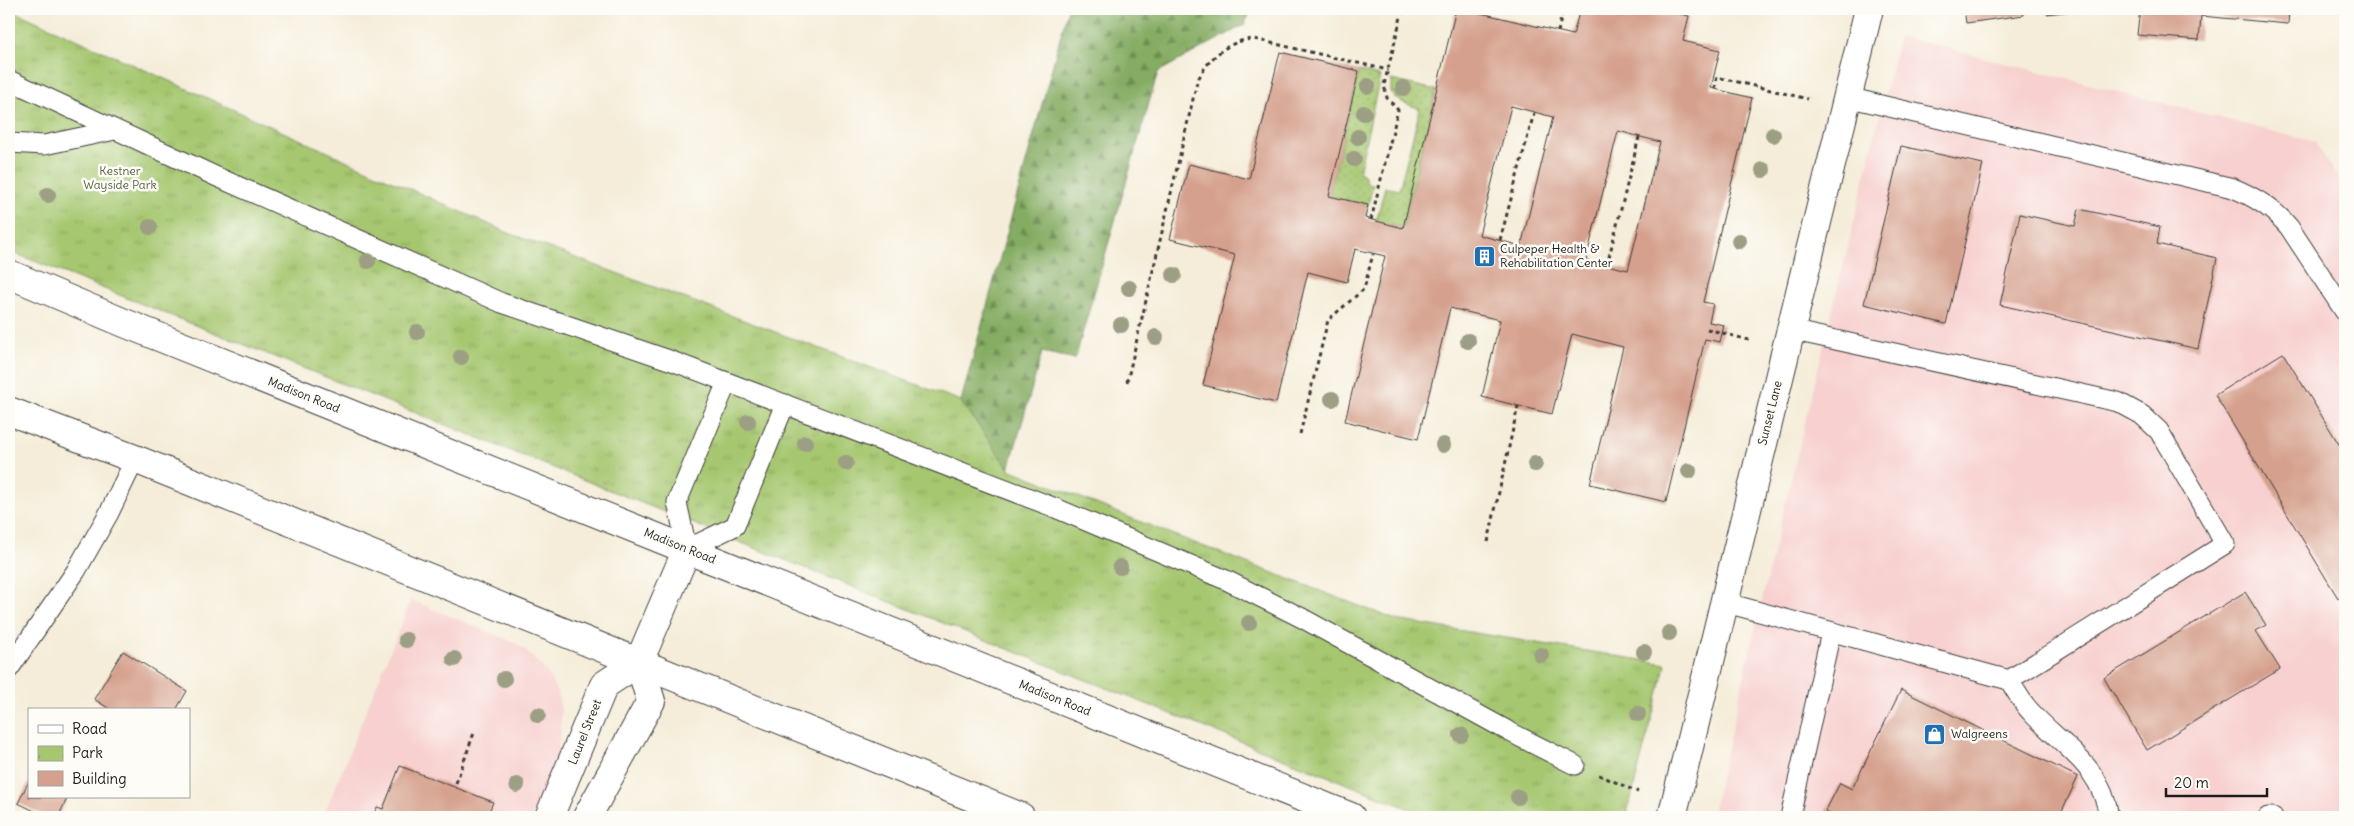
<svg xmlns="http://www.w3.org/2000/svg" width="2354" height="826" font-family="Delius,sans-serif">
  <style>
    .built { fill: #f7d0cf }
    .grass { fill: url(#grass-dots); stroke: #617246 }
    .forest { fill: url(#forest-firs); stroke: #50643f }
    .park { fill: url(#park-tufts); stroke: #617246 }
    .building { fill: #d5a08d; fill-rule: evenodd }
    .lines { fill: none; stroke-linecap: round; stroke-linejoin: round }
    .lane-casing { stroke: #3d3b38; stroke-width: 21 }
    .street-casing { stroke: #3d3b38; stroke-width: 30 }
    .secondary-casing { stroke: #3d3b38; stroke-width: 30 }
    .primary-casing { stroke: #3d3b38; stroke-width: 30 }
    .path { stroke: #3d3b38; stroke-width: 3; stroke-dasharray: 4 4; stroke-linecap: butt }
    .lane { stroke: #fff; stroke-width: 19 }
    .street { stroke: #fff; stroke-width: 28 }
    .secondary { stroke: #fff; stroke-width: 28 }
    .primary { stroke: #fff; stroke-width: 28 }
    .tree { fill: #9c9f84 }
    .labels { text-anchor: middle; stroke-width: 5; stroke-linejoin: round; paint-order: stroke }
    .park-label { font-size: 12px; fill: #53603e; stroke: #fdfcf7 }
    .poi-label { font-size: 12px; fill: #1c1c1c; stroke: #fdfcf7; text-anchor: start }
    .street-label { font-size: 12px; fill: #1c1c1c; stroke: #fdfcf7 }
  </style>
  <defs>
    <pattern id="grass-dots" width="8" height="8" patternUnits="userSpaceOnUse" patternTransform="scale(1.25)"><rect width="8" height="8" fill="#a6c770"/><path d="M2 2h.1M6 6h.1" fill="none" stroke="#8eaa60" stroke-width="1.8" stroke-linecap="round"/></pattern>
    <pattern id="forest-firs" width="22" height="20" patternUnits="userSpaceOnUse" patternTransform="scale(1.25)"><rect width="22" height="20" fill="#84ac62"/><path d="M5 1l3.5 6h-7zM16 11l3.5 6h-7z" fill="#6b8b50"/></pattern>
    <pattern id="park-tufts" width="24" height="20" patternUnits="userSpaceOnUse" patternTransform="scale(1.25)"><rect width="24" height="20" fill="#a6c770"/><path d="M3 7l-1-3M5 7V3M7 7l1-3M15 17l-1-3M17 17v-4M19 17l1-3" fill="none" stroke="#8eaa60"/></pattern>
  </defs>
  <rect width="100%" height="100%" fill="#fdfcf7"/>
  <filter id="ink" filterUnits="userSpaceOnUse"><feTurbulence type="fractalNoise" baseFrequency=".02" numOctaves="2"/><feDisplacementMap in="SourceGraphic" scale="10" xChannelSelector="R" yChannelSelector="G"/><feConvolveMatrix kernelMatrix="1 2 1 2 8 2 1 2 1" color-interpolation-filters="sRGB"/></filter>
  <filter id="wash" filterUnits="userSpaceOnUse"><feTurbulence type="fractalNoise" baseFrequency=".0096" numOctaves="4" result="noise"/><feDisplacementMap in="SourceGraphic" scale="20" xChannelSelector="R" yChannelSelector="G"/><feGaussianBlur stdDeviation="1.12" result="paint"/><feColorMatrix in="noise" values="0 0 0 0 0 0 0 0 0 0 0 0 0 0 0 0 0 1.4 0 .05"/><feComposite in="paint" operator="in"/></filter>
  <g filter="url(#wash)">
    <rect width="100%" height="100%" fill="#f5edd9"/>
    <g class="built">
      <path d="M1899,36L2315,142L2345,190V817H1711L1765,587Z"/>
      <path d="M411,600L511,641L523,648L548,673L558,694L561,709V733L555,764L532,817H323Z"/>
    </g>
    <g class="grass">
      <path d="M1359,71L1380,76L1359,172L1365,176L1367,183L1373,184L1368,205L1329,196Z"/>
      <path d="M1391,80L1436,90L1403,228L1376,221L1385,187L1399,190L1420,109C1408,104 1399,103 1391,93Z"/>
    </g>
    <path class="forest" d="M1068,9H1252L1244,25L1158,72L1075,359L1042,352L1009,469L961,401Z"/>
    <path class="park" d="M9,9L506,232L961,401L1009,469L1171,534L1396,620L1666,664L1626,817H1430L9,251Z"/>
    <g id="blocks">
      <g class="building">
        <path d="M1456,9H1464L1573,35L1580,9H1660L1689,16L1683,41L1720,50L1711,88L1752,98L1703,302L1713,304L1709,322L1724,325L1720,342L1705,339L1666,502L1590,484L1623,347L1572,334L1552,414L1482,397L1500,320L1450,308L1418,439L1345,421L1385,256L1355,249L1347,282L1308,272L1276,403L1203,385L1235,255L1170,239L1189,164L1249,179L1280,52L1359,71L1329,196L1368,205L1365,218L1403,228ZM1511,106L1553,117L1521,246L1479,235ZM1618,131L1660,142L1628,270L1586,260Z"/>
        <path d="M1964,9H2023L2024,15L1966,23Z"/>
        <path d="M2047,9H2081V10L2047,14Z"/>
        <path d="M2140,9H2289L2288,24L2201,16L2199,40L2137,35Z"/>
        <path d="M1901,146L1983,164L1946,324L1864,304Z"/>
        <path d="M2079,209L2160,227L2157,244L2217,258L2198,349L2000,305L2020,214L2075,226Z"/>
        <path d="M2283,353L2345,454V594L2338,598L2215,395Z"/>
        <path d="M2245,592L2266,625L2256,631L2280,669L2147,750L2104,678Z"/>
        <path d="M123,651L187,691L176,710H111L94,699Z"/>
        <path d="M1901,690L2078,777L2059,817H1837L1825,812L1840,783L1852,789Z"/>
        <path d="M400,766L493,802L487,817H373L377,807L383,809Z"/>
        <path d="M29,781V797H68L58,817H47L18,803Z"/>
      </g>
    </g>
  </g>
  <g filter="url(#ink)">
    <use href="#blocks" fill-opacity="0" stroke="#3d3b38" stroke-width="1"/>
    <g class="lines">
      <defs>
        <g id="lane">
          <path d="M9,80L215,176L502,303L672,361L1053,507L1226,580L1302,618L1510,732L1575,765"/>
          <path d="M1847,97L2233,188C2255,197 2274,209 2289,227L2345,312"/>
          <path d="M9,143L44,145L115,130"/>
          <path d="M1790,330L2118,402L2142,415L2159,431L2225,544L2009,680"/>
          <path d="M727,382L677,502L687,549L735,526L785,404"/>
          <path d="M1723,602L2009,680C2016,691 2022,703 2031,712C2063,747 2102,766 2109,817"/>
          <path d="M9,669L76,571L109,513L135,459"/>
          <path d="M1790,817L1831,632"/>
          <path d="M2268,817H2273"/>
        </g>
        <path id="street" d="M1672,817L1869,9"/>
        <g id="secondary">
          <path d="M549,817L604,685L639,662L687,549"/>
          <path d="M587,817L651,701L639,662"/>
        </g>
        <g id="primary">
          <path d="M9,274L122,322L1351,817"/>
          <path d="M9,411L135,459L1021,817"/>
        </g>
      </defs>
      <use href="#lane" class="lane-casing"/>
      <use href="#street" class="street-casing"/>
      <use href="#secondary" class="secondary-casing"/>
      <use href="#primary" class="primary-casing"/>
      <g class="path">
        <path d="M1558,32L1563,9"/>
        <path d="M1715,89L1717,77L1808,99"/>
        <path d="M1371,220L1398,110L1387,98L1384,85L1403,9"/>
        <path d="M1500,240L1534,113"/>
        <path d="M1607,265L1639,137"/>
        <path d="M1707,329L1749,340"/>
        <path d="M1127,382L1197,82C1207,59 1228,40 1254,39L1388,70"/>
        <path d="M1300,434L1328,320L1364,289L1373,254"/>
        <path d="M1488,542L1518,406"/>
        <path d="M1599,775L1638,792"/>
        <path d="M456,783L474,733"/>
      </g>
      <use href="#lane" class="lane"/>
      <use href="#street" class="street"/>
      <use href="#secondary" class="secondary"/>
      <use href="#primary" class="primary"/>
    </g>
    <g class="tree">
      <circle cx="1368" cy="86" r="8"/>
      <circle cx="1403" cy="88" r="8"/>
      <circle cx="1364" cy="113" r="8"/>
      <circle cx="1773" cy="135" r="8"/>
      <circle cx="1358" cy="137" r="8"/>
      <circle cx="1354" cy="159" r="8"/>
      <circle cx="1763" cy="170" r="8"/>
      <circle cx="48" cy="195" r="8"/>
      <circle cx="150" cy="227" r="8"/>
      <circle cx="1739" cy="241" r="8"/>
      <circle cx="368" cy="261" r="8"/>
      <circle cx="1174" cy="275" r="8"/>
      <circle cx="1129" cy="288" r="8"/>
      <circle cx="1121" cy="325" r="8"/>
      <circle cx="417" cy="332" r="8"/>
      <circle cx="1156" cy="337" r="8"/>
      <circle cx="1468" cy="341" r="8"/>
      <circle cx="461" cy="357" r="8"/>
      <circle cx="1332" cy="399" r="8"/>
      <circle cx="748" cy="422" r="8"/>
      <circle cx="805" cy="443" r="8"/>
      <circle cx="1443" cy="445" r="8"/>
      <circle cx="846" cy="463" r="8"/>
      <circle cx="1535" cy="464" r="8"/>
      <circle cx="1689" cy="471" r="8"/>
      <circle cx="1120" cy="567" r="8"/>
      <circle cx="1249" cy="623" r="8"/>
      <circle cx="1669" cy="633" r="8"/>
      <circle cx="406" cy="640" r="8"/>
      <circle cx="1644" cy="652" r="8"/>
      <circle cx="1541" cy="655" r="8"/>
      <circle cx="454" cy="659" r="8"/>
      <circle cx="504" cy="679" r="8"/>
      <circle cx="1638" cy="714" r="8"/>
      <circle cx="538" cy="715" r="8"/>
      <circle cx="1461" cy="735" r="8"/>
      <circle cx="517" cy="785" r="8"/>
      <circle cx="1518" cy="797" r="8"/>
    </g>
  </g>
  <defs>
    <symbol id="building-square" viewBox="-11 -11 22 22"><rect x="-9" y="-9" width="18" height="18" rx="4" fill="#1f6fb2" stroke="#fdfcf7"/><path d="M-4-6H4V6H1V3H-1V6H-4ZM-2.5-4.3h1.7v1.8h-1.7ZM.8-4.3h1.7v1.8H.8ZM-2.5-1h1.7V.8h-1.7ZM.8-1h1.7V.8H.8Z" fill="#fff"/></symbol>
    <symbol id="shop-square" viewBox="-11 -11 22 22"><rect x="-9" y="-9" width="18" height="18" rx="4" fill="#1f6fb2" stroke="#fdfcf7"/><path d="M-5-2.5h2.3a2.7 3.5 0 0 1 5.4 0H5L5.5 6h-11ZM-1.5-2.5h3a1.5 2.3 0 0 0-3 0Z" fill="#fff"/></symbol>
  </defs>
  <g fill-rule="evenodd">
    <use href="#building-square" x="1472" y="244" width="25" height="25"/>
    <use href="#shop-square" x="1922" y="722" width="25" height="25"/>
  </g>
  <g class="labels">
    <g class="park-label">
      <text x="120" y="175">Kestner<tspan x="120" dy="14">Wayside Park</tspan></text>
    </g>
    <g class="poi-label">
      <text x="1500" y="253">Culpeper Health &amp;<tspan x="1500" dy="14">Rehabilitation Center</tspan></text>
      <text x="1951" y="738">Walgreens</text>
    </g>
    <g class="street-label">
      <text transform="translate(304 395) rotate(22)" y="4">Madison Road</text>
      <text transform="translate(1770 413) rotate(-76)" y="4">Sunset Lane</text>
      <text transform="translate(680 546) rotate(22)" y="4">Madison Road</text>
      <text transform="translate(1055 698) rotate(22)" y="4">Madison Road</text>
      <text transform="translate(585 732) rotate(-68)" y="4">Laurel Street</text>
    </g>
  </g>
  <rect width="2354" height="826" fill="none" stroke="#fdfcf7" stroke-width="30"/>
  <rect x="28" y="708" width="162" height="90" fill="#fdfcf7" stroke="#a3a29f"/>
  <rect x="38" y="725" width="25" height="8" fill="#ffffff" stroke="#a3a29f"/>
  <text x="72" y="734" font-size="15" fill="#1c1c1c">Road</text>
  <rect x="38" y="746" width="25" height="15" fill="url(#park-tufts)" stroke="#a3a29f"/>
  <text x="72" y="758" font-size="15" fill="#1c1c1c">Park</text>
  <rect x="38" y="771" width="25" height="15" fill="#d5a08d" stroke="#a3a29f"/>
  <text x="72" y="784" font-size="15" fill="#1c1c1c">Building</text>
  <path d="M2166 788v8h101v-8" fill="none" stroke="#1c1c1c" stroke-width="2.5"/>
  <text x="2174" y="788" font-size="15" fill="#1c1c1c" stroke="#fdfcf7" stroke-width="4" paint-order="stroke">20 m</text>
</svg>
